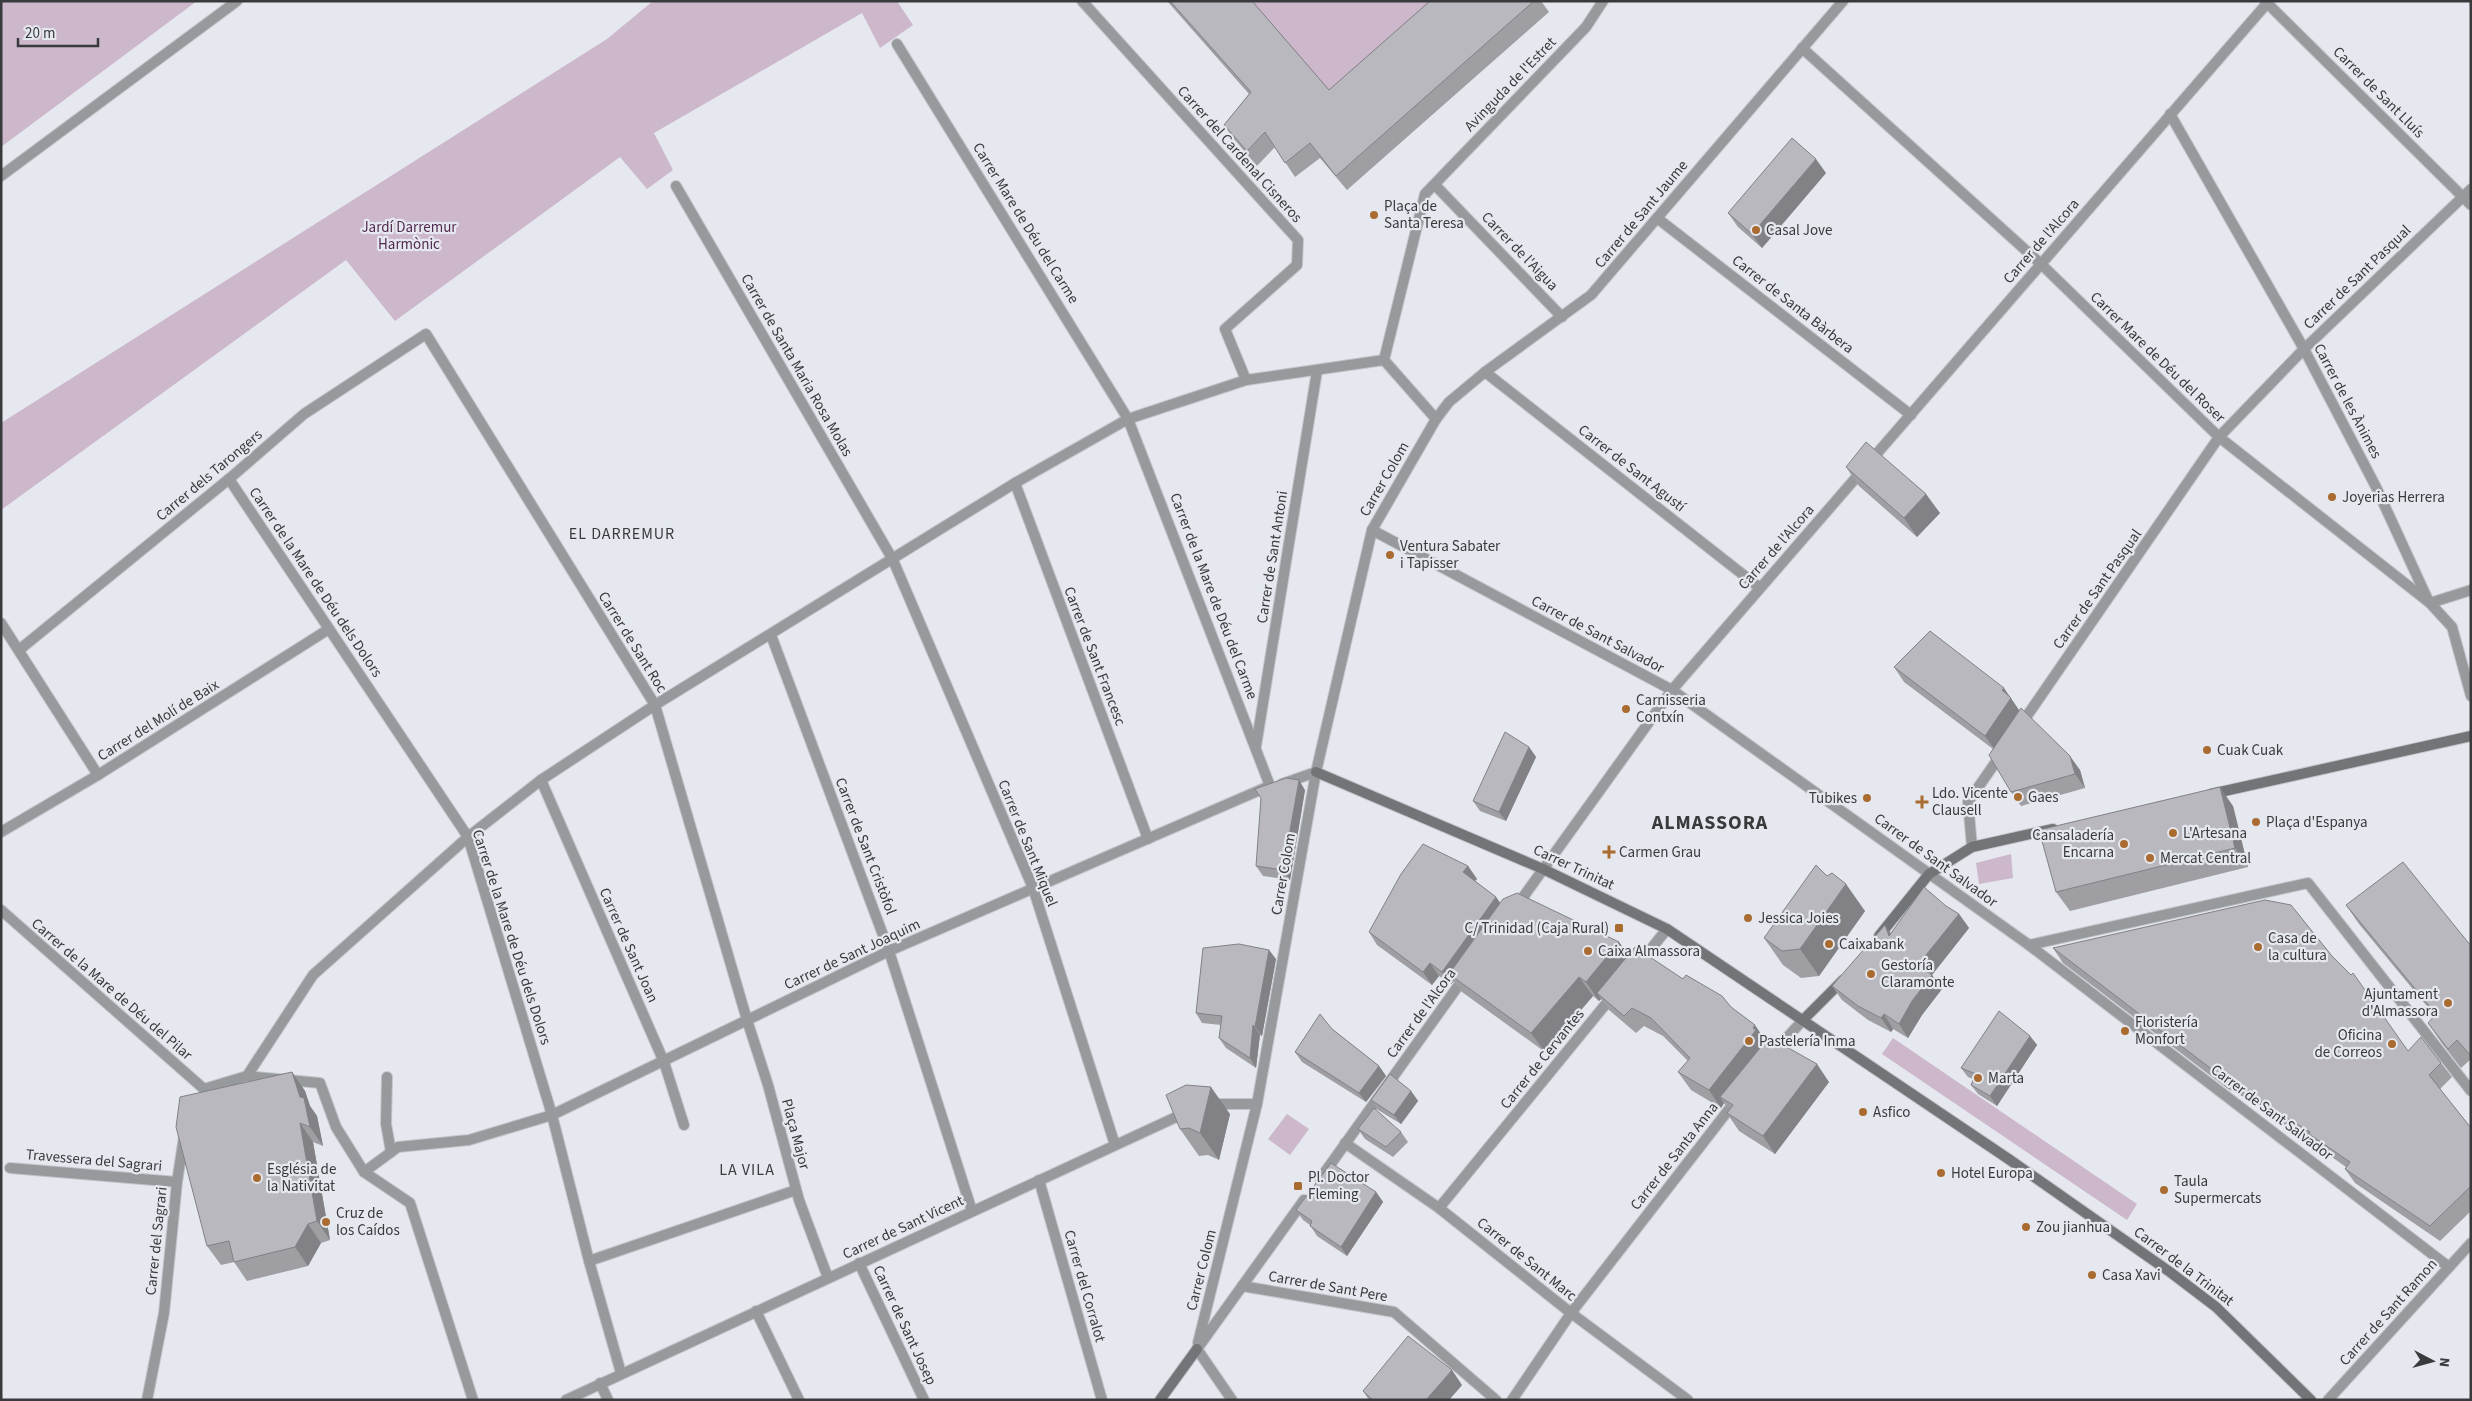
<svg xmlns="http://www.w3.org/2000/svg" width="2472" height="1401" font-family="'Source Sans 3',sans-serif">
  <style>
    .green { fill: #cdb7cb }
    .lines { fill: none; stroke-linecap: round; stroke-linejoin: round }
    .street-casing { stroke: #c3c5cb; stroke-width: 12 }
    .secondary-casing { stroke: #c3c5cb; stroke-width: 12 }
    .street { stroke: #979a9c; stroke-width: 10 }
    .secondary { stroke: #717577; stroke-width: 10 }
    .wall { fill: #9f9ea3 }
    .shaded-wall { fill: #828185 }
    .building { fill: #b9b8be; stroke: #828185 }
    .poi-dot { fill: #a96b30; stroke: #e5e8ef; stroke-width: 2 }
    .labels { text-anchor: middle; stroke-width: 4.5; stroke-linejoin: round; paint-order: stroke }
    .street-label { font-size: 15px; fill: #393a3c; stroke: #e5e8ef }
    .poi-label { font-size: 15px; fill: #393a3c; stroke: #e5e8ef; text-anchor: start }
    .park-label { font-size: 15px; fill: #522950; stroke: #e5e8ef }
    .neighbourhood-label { font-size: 16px; letter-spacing: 1px; fill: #393a3c; stroke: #e5e8ef }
    .district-label { font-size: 20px; font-weight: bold; letter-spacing: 1px; fill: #393a3c; stroke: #e5e8ef }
  </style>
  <rect width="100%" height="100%" fill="#e5e8ef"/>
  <g class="green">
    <path d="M1,1H197L1,147Z"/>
    <path d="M653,1H897L913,25L880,48L862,13L654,133L673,170L647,189L620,157L395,321L346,260L1,510V423L607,39Z"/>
    <path d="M1249,1H1457L1339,104Z"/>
    <path d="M2011,854L2013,878L1979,884L1976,863Z"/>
    <path d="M1893,1038L2137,1204L2127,1220L1882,1054Z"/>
    <path d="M1287,1114L1309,1129L1290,1155L1268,1139Z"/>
  </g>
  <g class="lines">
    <defs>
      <g id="street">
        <path d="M1082,1L1298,240L1297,265L1225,329L1246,380"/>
        <path d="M2265,1L2471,205"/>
        <path d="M897,44L1128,419L1270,786"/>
        <path d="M1802,48L2041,264L2219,437L2430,603L2452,627L2471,696"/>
        <path d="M2170,114L2304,349L2376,487L2428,600"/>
        <path d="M1,176L237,1"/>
        <path d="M1435,185L1562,317"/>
        <path d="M676,186L893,560L1033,888L1115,1145"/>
        <path d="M1657,218L1911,415"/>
        <path d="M1384,360L1436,419"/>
        <path d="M1485,372L1760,588"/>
        <path d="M229,479L468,837L552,1115L589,1261L621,1373"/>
        <path d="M1015,483L1148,839"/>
        <path d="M1372,530L1672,690L2029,945L2449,1267"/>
        <path d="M2430,603L2471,590"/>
        <path d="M1,623L98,775"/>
        <path d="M771,635L889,951L972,1211"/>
        <path d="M19,650L229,479L304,414L426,334L655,705L747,1020L768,1085L799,1200L828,1278"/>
        <path d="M2020,726L2219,437L2304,349L2471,189"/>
        <path d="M1256,746L1317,371"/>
        <path d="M541,780L664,1062L684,1125"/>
        <path d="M1282,784L1316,772"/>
        <path d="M1,832L98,775L329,629"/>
        <path d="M1972,847L1968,802L2002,753"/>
        <path d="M1516,907L1672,690L2269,1"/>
        <path d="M1,910L204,1089"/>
        <path d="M2029,945L2308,883L2471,1091"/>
        <path d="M1638,965L1667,929"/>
        <path d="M1772,1054L1803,1020"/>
        <path d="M247,1076L320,1083L336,1127L364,1172L410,1203L473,1400"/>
        <path d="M387,1077L386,1124L391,1152"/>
        <path d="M204,1089L247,1076L313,975L468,837L541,780L655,705L1015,483L1128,419L1246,380L1384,360L1425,194L1586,27L1603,1"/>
        <path d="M1210,1104H1257"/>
        <path d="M1345,1143L1439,1208L1571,1313L1688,1400"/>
        <path d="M10,1168L177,1182"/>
        <path d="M364,1172L398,1147L469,1140L552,1115L889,951L1267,787"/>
        <path d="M1320,1179L1466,975"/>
        <path d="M1039,1180L1102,1400"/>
        <path d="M1439,1208L1614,994"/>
        <path d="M589,1261L796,1190"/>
        <path d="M859,1263L924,1400"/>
        <path d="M1242,1286L1394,1312L1496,1400"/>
        <path d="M756,1311L799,1400"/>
        <path d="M1198,1343L1257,1104L1316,772L1372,530L1436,419L1449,402L1485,372L1591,295L1843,1"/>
        <path d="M1197,1349L1304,1200"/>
        <path d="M1197,1349L1232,1400"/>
        <path d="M600,1383L608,1400"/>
        <path d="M147,1400L164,1313L177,1182L184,1137"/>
        <path d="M566,1400L1187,1112"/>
        <path d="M1512,1400L1571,1313L1737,1099"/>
        <path d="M2328,1400L2471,1243"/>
      </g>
      <g id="secondary">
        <path d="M1316,772L1543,869L1667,929L2010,1160L2170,1272L2216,1307L2311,1400"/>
        <path d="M2211,794L2471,736"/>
        <path d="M1879,936L1929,874L1972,847L2053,829"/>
        <path d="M1803,1020L1843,980"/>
        <path d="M1160,1400L1197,1349"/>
      </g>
    </defs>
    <use href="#street" class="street-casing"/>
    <use href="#secondary" class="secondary-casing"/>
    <use href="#street" class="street"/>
    <use href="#secondary" class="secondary"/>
  </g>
  <g class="wall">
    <path d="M1167,1H1252L1329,90L1430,1H1541L1549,12L1347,190L1320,158L1295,177L1275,147L1257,166L1234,139L1224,125L1249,94Z"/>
    <path d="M1826,173L1762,248L1738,227L1728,213Z"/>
    <path d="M1846,467L1940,513L1917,537L1859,486Z"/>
    <path d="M1894,667L2014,702V703L2019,711L2080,770L2085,788L2021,806L2011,792L1993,749L1904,682Z"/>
    <path d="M1529,747L1536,757L1506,821L1480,811L1473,801Z"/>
    <path d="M1305,790L1290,880L1263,876L1256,866Z"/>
    <path d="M2233,806L2248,867L2070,911L2056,892Z"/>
    <path d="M1468,866L1477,879L1475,881L1496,897L1500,903L1619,942L1628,955L1683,979L1731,1007L1766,1040L1829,1082L1775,1154L1739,1131L1727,1113L1729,1110L1724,1103L1721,1108L1691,1090L1678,1072L1688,1061L1663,1036L1644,1026L1636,1033L1609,1010L1601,999L1599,1001L1593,996L1545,1052L1462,992L1454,981L1451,984L1439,976L1432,985L1377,945L1369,932Z"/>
    <path d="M1827,876L1865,911L1819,976L1801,978L1783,965L1764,938Z"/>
    <path d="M2346,905L2471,946V1059L2461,1068L2441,1042L2428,1023L2435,1016L2359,924Z"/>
    <path d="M1946,906L1959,914L1969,928L1932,975L1942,989L1922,1015L1908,1038L1893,1029L1891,1032L1868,1020L1842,1000L1832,986L1891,933Z"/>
    <path d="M2053,948L2408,1051L2441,1063L2452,1077L2440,1089L2471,1128V1211L2440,1241L2355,1183L2345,1169L2346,1167L2319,1148L2315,1143L2281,1124L2258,1104L2228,1089L2063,963Z"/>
    <path d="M1276,959L1262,1036L1260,1035L1256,1068L1226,1048L1219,1038L1221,1025L1202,1023L1196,1013Z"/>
    <path d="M1332,1029L1379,1066L1386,1076L1366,1102L1302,1062L1295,1052Z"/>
    <path d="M2030,1036L2037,1045L1997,1106L1978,1094L1971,1085L1973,1079L1968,1077L1961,1068Z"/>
    <path d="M292,1072L305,1091L310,1106L317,1116L323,1146L313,1142L330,1240L321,1243L308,1266L247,1281L234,1262L221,1265L207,1246Z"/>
    <path d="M1411,1091L1418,1101L1401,1124L1378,1110L1371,1100Z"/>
    <path d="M1230,1114L1219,1160L1208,1155L1199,1156L1180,1129Z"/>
    <path d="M1358,1129L1401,1132L1408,1142L1393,1157L1365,1139Z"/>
    <path d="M1376,1192L1383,1202L1347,1256L1317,1236L1310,1225L1303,1220L1296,1210Z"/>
    <path d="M1462,1385L1449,1400H1369L1363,1391Z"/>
  </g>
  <g class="shaded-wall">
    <path d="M1816,159L1826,173L1762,248L1752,234Z"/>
    <path d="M1926,494L1940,513L1917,537L1904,518Z"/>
    <path d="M2004,688L2021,713L1995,750L1985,736L2002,690Z"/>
    <path d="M1529,747L1536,757L1506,821L1499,812Z"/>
    <path d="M2070,756L2080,770L2085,788L2075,774Z"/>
    <path d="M1299,780L1305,790L1290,880L1283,870Z"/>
    <path d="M2220,787L2233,806L2248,867L2235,848Z"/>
    <path d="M1468,866L1477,879L1472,884L1463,872Z"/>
    <path d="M1846,884L1865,911L1819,976L1800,949Z"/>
    <path d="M1496,897L1505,910L1449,974L1454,981L1451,984L1442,972Z"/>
    <path d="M1959,914L1969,928L1928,980L1918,965Z"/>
    <path d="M1885,925L1895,939L1889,936Z"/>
    <path d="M1619,942L1632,961L1597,993L1601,999L1599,1001L1586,982Z"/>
    <path d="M1269,950L1276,959L1262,1036L1255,1027Z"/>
    <path d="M1430,963L1439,976L1432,985L1423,972Z"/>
    <path d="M1932,975L1942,989L1922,1015L1908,1038L1899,1024L1912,1001Z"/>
    <path d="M1579,977L1593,996L1545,1052L1531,1033Z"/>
    <path d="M1884,1014L1893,1029L1891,1032L1881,1018Z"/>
    <path d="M1253,1025L1260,1035L1256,1068L1250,1058Z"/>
    <path d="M1755,1025L1767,1043L1720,1097L1724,1103L1721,1108L1709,1090Z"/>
    <path d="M2030,1036L2037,1045L1997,1106L1990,1096Z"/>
    <path d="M1817,1064L1829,1082L1775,1154L1763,1136Z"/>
    <path d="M1379,1066L1386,1076L1366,1102L1359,1093Z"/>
    <path d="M292,1072L305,1091L310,1106L317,1116L323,1146L310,1127Z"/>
    <path d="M1211,1087L1230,1114L1219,1160L1200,1133Z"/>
    <path d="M1411,1091L1418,1101L1401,1124L1394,1115Z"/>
    <path d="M300,1123L313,1142L330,1240L317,1221Z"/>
    <path d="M1376,1192L1383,1202L1347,1256L1341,1247Z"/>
    <path d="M308,1224L321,1243L308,1266L295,1247Z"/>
    <path d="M1452,1370L1462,1385L1449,1400H1426Z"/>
  </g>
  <g class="building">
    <path d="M1170,1H1252L1329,90L1430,1H1534L1336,176L1310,143L1285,163L1265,132L1247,151L1224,125L1251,92Z"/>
    <path d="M1792,138L1816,159L1752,234L1728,213Z"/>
    <path d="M1866,442L1926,494L1904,518L1846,467Z"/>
    <path d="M1930,631L2004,688L2002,690L2011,698L1985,736L1894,667Z"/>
    <path d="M2021,708L2070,756L2075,774L2011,792L1989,755Z"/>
    <path d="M1505,732L1529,747L1499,812L1473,801Z"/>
    <path d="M1286,778L1299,780L1283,870L1256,866L1261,798L1255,789Z"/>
    <path d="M2220,787L2235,848L2056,892L2039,830Z"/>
    <path d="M1423,844L1468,866L1463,872L1496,897L1442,972L1430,963L1423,972L1369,932L1401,874Z"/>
    <path d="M2403,862L2471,946V1056L2457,1040L2448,1049L2428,1023L2436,1014L2346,905Z"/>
    <path d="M1816,865L1827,876L1832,873L1846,884L1800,949L1782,951L1764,938Z"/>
    <path d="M1924,887L1946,906L1959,914L1918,965L1932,975L1912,1001L1899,1024L1884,1014L1881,1018L1858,1006L1832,986L1885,925L1889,936Z"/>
    <path d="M1517,893L1619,942L1586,982L1579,977L1531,1033L1449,974L1503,899Z"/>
    <path d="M2265,900L2291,905L2332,956L2351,975L2353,973L2408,1051L2421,1037L2441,1063L2429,1075L2471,1128V1186L2430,1226L2345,1169L2350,1162L2309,1134L2310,1132L2271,1109L2248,1090L2218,1074L2053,948Z"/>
    <path d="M1239,944L1269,950L1255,1027L1253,1025L1250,1058L1219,1038L1222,1016L1196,1013L1203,948Z"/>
    <path d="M1635,947L1683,979L1686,975L1722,996L1731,1007L1755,1025L1753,1028L1756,1030L1709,1090L1678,1072L1690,1058L1651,1018L1632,1008L1624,1016L1597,993Z"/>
    <path d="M1999,1011L2030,1036L1990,1096L1971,1085L1976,1074L1961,1068Z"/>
    <path d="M1320,1014L1332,1029L1379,1066L1359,1093L1295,1052Z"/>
    <path d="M1769,1037L1817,1064L1763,1136L1727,1113L1733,1105L1720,1097Z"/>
    <path d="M292,1072L300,1097L304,1098L310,1127L300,1123L317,1221L308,1224L295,1247L234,1262L229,1241L207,1246L176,1127L180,1097Z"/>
    <path d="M1390,1074L1411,1091L1394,1115L1371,1100Z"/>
    <path d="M1186,1085L1211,1087L1200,1133L1189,1128L1180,1129L1166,1095Z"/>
    <path d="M1374,1108L1401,1132L1386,1147L1358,1129Z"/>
    <path d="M1331,1163L1376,1192L1341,1247L1310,1226L1312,1221L1296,1210Z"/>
    <path d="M1408,1336L1452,1370L1426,1400H1373L1363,1391Z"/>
  </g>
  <g class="poi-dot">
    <circle cx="1374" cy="215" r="5"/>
    <circle cx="1756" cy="230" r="5"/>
    <circle cx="2332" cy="497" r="5"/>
    <circle cx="1390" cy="555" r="5"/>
    <circle cx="1626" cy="709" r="5"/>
    <circle cx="2207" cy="750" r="5"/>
    <circle cx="2018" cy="797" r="5"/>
    <circle cx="1867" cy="798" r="5"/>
    <path d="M1919.5 794.5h5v5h5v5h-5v5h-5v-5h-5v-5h5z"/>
    <circle cx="2256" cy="822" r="5"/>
    <circle cx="2173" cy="833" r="5"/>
    <circle cx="2124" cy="844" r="5"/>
    <path d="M1606.5 844.5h5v5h5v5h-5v5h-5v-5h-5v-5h5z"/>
    <circle cx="2150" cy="858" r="5"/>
    <circle cx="1748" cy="918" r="5"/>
    <rect x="1614" y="923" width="10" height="10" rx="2.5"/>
    <circle cx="1829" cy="944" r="5"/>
    <circle cx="2258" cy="947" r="5"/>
    <circle cx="1588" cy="951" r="5"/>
    <circle cx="1871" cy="974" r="5"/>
    <circle cx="2448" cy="1003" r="5"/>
    <circle cx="2125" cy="1031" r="5"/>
    <circle cx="1749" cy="1041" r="5"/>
    <circle cx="2392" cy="1044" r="5"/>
    <circle cx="1978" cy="1078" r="5"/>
    <circle cx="1863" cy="1112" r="5"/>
    <circle cx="1941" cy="1173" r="5"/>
    <circle cx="257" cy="1178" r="5"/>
    <rect x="1293" y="1181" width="10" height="10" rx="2.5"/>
    <circle cx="2164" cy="1190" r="5"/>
    <circle cx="326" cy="1222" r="5"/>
    <circle cx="2026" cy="1227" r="5"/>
    <circle cx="2092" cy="1275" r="5"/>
  </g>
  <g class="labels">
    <g class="street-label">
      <text transform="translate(1510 84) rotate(-46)" y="5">Avinguda de l'Estret</text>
      <text transform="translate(2379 92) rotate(45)" y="5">Carrer de Sant Lluís</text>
      <text transform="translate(1240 154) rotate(48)" y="5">Carrer del Cardenal Cisneros</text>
      <text transform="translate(1641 214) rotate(-50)" y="5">Carrer de Sant Jaume</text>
      <text transform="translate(1026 223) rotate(58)" y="5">Carrer Mare de Déu del Carme</text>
      <text transform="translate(2041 241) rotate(-49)" y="5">Carrer de l'Alcora</text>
      <text transform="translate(1520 251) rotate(46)" y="5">Carrer de l'Aigua</text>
      <text transform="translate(2357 277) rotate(-44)" y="5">Carrer de Sant Pasqual</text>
      <text transform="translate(1793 304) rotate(38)" y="5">Carrer de Santa Bàrbera</text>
      <text transform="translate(2158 357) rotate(44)" y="5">Carrer Mare de Déu del Roser</text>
      <text transform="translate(797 365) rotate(60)" y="5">Carrer de Santa Maria Rosa Molas</text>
      <text transform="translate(2348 401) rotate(62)" y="5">Carrer de les Ànimes</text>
      <text transform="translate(1632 468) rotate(38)" y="5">Carrer de Sant Agustí</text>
      <text transform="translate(209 475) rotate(-40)" y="5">Carrer dels Tarongers</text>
      <text transform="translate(1384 479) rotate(-60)" y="5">Carrer Colom</text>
      <text transform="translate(1776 547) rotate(-49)" y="5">Carrer de l'Alcora</text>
      <text transform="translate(1272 557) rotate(-81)" y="5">Carrer de Sant Antoni</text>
      <text transform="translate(316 582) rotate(56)" y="5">Carrer de la Mare de Déu dels Dolors</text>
      <text transform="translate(2097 589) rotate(-55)" y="5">Carrer de Sant Pasqual</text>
      <text transform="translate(1214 596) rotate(69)" y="5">Carrer de la Mare de Déu del Carme</text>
      <text transform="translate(1598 634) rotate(28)" y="5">Carrer de Sant Salvador</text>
      <text transform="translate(633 642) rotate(58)" y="5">Carrer de Sant Roc</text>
      <text transform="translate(1095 656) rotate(69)" y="5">Carrer de Sant Francesc</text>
      <text transform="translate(158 720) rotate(-32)" y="5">Carrer del Molí de Baix</text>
      <text transform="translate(1028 843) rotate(68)" y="5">Carrer de Sant Miquel</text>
      <text transform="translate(866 846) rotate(69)" y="5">Carrer de Sant Cristòfol</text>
      <text transform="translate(1936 860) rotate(36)" y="5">Carrer de Sant Salvador</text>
      <text transform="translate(1574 867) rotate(25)" y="5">Carrer Trinitat</text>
      <text transform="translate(1283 874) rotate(-80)" y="5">Carrer Colom</text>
      <text transform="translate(512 937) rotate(72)" y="5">Carrer de la Mare de Déu dels Dolors</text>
      <text transform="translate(629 945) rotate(66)" y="5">Carrer de Sant Joan</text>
      <text transform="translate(852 954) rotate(-25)" y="5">Carrer de Sant Joaquim</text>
      <text transform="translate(112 989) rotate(41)" y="5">Carrer de la Mare de Déu del Pilar</text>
      <text transform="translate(1421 1013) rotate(-54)" y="5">Carrer de l'Alcora</text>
      <text transform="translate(1542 1059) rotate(-51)" y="5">Carrer de Cervantes</text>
      <text transform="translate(2272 1112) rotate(37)" y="5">Carrer de Sant Salvador</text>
      <text transform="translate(796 1134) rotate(75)" y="5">Plaça Major</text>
      <text transform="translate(1674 1156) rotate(-52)" y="5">Carrer de Santa Anna</text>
      <text transform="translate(94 1160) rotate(5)" y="5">Travessera del Sagrari</text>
      <text transform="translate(903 1227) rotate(-25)" y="5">Carrer de Sant Vicent</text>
      <text transform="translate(156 1241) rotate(-84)" y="5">Carrer del Sagrari</text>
      <text transform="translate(1527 1259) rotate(39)" y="5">Carrer de Sant Marc</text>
      <text transform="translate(2184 1266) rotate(37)" y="5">Carrer de la Trinitat</text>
      <text transform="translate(1201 1270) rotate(-76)" y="5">Carrer Colom</text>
      <text transform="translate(1085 1286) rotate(74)" y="5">Carrer del Corralot</text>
      <text transform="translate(1328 1286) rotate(10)" y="5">Carrer de Sant Pere</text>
      <text transform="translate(2388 1312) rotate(-48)" y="5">Carrer de Sant Ramon</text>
      <text transform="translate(905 1325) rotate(65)" y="5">Carrer de Sant Josep</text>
    </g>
    <g class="poi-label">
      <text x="1384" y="211">Plaça de<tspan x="1384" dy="17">Santa Teresa</tspan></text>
      <text x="1766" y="235">Casal Jove</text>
      <text x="2342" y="502">Joyerias Herrera</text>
      <text x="1400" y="551">Ventura Sabater<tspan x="1400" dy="17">i Tapisser</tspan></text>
      <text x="1636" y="705">Carnisseria<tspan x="1636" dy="17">Contxín</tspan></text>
      <text x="2217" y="755">Cuak Cuak</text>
      <text x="1932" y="798">Ldo. Vicente<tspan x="1932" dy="17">Clausell</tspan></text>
      <text x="2028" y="802">Gaes</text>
      <text x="1857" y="803" text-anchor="end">Tubikes</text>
      <text x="2266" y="827">Plaça d'Espanya</text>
      <text x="2183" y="838">L'Artesana</text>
      <text x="2114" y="840" text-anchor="end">Cansaladería<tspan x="2114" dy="17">Encarna</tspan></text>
      <text x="1619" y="857">Carmen Grau</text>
      <text x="2160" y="863">Mercat Central</text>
      <text x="1758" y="923">Jessica Joies</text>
      <text x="1609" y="933" text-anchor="end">C/ Trinidad (Caja Rural)</text>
      <text x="2268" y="943">Casa de<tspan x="2268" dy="17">la cultura</tspan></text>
      <text x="1839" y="949">Caixabank</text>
      <text x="1598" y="956">Caixa Almassora</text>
      <text x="1881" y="970">Gestoría<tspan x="1881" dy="17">Claramonte</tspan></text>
      <text x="2438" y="999" text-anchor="end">Ajuntament<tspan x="2438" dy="17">d'Almassora</tspan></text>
      <text x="2135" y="1027">Floristería<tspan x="2135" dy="17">Monfort</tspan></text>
      <text x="2382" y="1040" text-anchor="end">Oficina<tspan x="2382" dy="17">de Correos</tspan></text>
      <text x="1759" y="1046">Pastelería Inma</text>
      <text x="1988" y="1083">Marta</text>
      <text x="1873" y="1117">Asfico</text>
      <text x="267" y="1174">Església de<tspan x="267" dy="17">la Nativitat</tspan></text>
      <text x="1951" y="1178">Hotel Europa</text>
      <text x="1308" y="1182">Pl. Doctor<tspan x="1308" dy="17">Fleming</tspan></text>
      <text x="2174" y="1186">Taula<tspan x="2174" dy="17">Supermercats</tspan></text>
      <text x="336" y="1218">Cruz de<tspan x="336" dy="17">los Caídos</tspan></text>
      <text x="2036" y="1232">Zou jianhua</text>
      <text x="2102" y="1280">Casa Xavi</text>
    </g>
    <g class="park-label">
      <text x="409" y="232">Jardí Darremur<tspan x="409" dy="17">Harmònic</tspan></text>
    </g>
    <g class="neighbourhood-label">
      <text x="622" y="539">EL DARREMUR</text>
      <text x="747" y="1175">LA VILA</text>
    </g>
    <g class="district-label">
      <text x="1710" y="829">ALMASSORA</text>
    </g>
  </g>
  <rect width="2472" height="1401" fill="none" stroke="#393a3c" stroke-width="5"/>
  <g transform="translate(2432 1361) rotate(96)" stroke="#e5e8ef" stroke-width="4" paint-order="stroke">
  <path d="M0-4L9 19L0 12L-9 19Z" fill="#393a3c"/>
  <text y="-8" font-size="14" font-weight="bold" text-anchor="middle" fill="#393a3c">N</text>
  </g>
  <path d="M18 38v8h80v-8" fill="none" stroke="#393a3c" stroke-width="2.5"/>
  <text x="25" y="38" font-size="15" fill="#393a3c" stroke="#e5e8ef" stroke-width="4" paint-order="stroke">20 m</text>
</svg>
